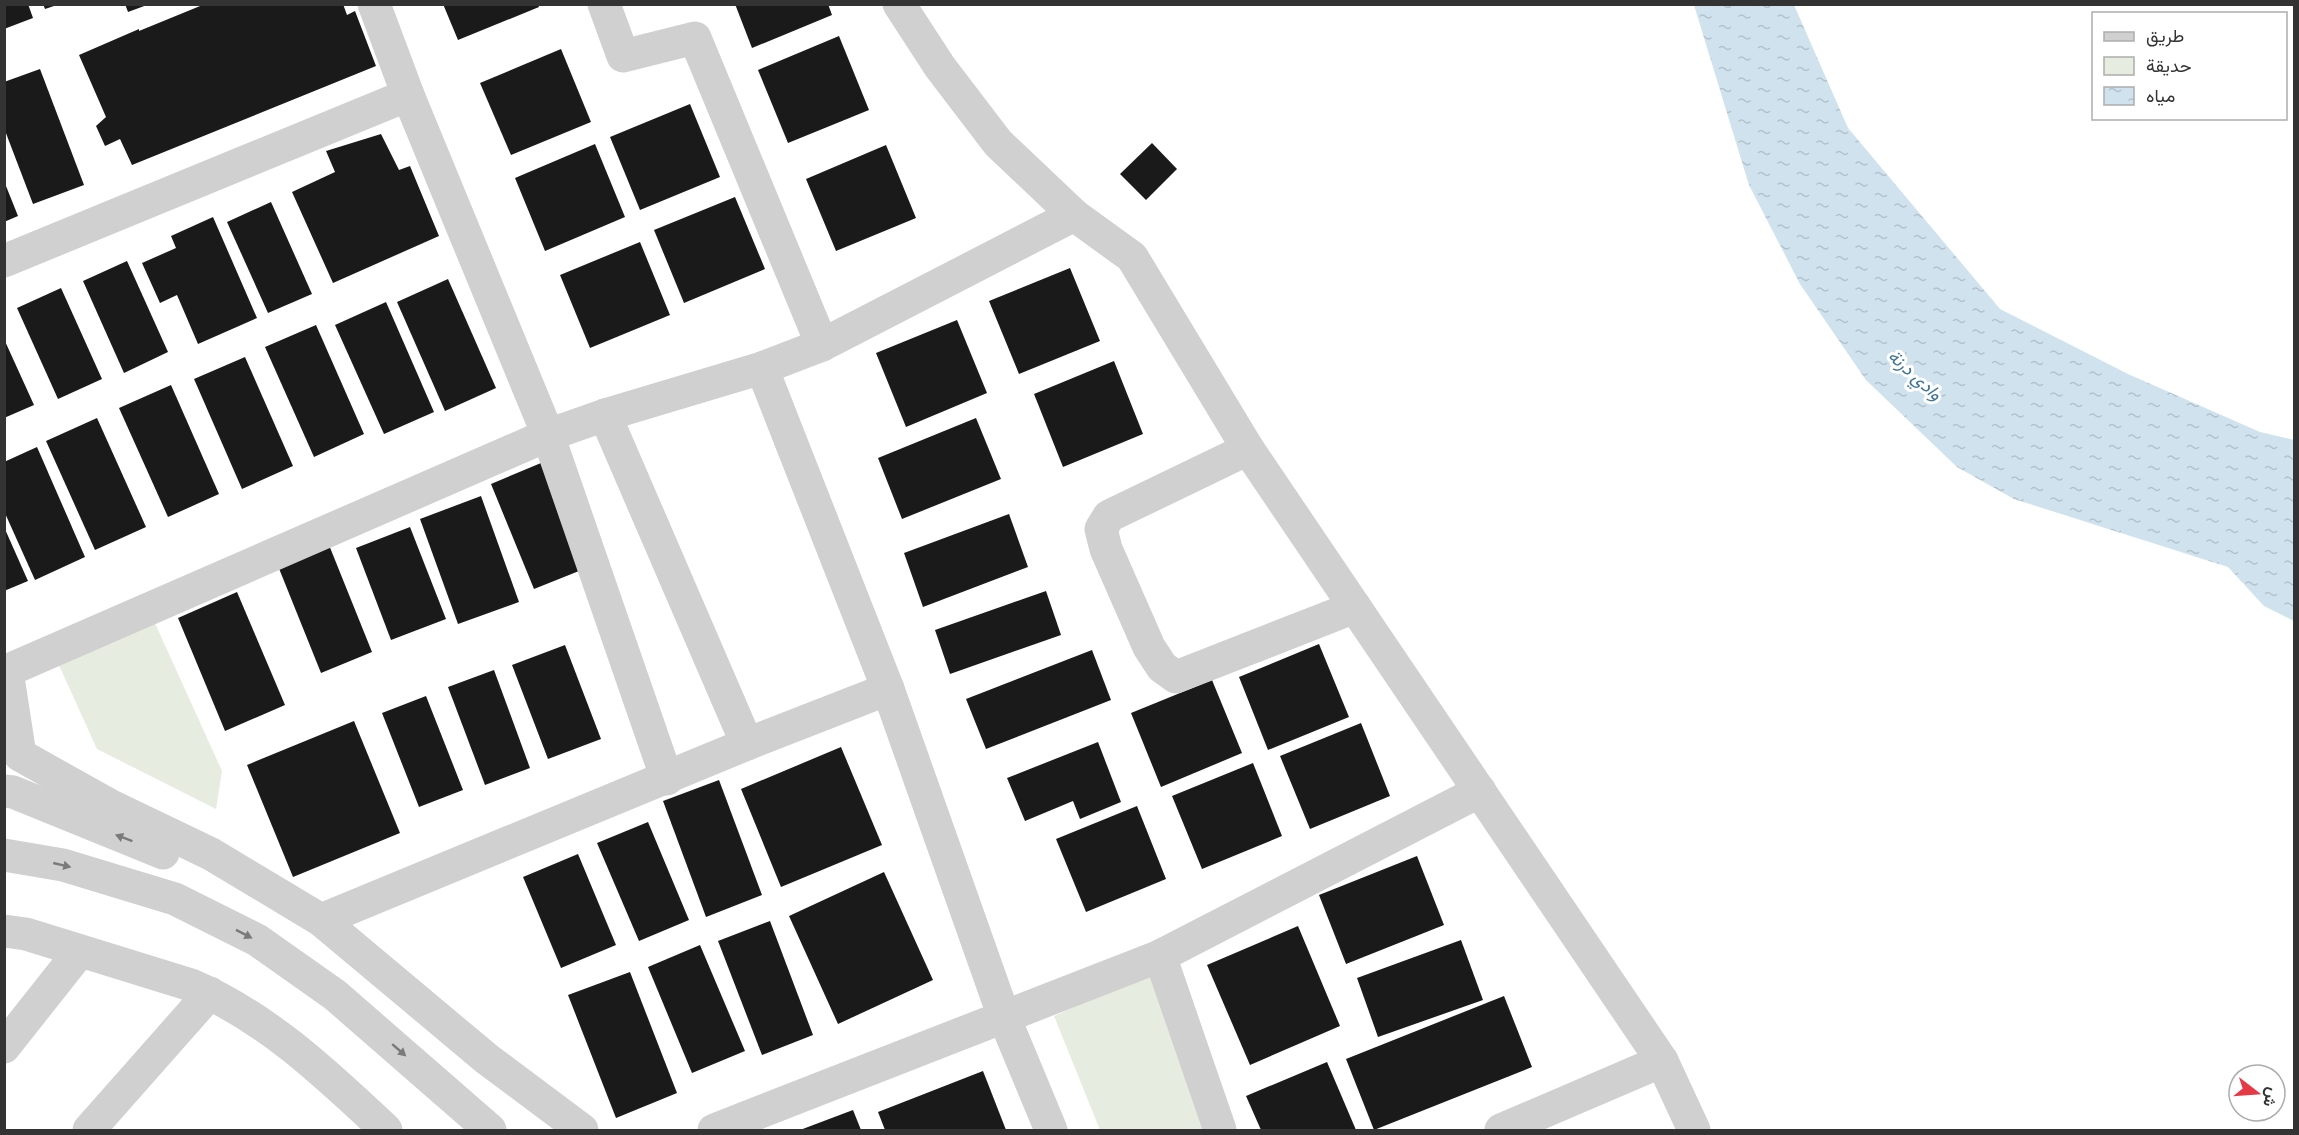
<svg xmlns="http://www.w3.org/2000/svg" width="2299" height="1135" font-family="Karla,Vazirmatn,sans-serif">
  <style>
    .green { fill: #e6ecdf }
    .water { fill: url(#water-ripples) }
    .building { fill: #1a1a1a }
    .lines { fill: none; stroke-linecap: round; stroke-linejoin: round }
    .minor { stroke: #d0d0d0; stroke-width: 33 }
    .oneway { fill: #7a7a7a }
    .labels { text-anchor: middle; stroke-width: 6; stroke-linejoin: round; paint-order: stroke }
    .water-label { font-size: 18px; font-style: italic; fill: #3f7597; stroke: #fff }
  </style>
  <defs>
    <pattern id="water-ripples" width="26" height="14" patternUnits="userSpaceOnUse" patternTransform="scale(1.5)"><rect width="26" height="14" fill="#cfe2ee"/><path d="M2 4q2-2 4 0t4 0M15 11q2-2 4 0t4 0" fill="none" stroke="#b2c2cd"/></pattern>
  </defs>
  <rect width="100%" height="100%" fill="#fff"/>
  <g class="green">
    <path d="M154,621L222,771L216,809L97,749L58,663Z"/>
    <path d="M1155,971L1209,1130H1100L1054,1016Z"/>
  </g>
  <path class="water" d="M1694,5H1794L1848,128L2000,309L2128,374L2260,432L2294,440V621L2264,606L2228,567L2014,499L1957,467L1866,380L1800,284L1749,185Z"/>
  <g class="building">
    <path d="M4,4H28L33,18L4,29Z"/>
    <path d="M43,4H57V5L45,9Z"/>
    <path d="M125,4H147V5L128,12Z"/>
    <path d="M205,4H343L347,15L355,11L376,66L132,165L120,139L105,146L96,126L106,117L79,55L139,29V31Z"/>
    <path d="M443,4H538L539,7L458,40Z"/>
    <path d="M735,4H828L832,15L752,48Z"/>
    <path d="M839,36L869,110L788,143L758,70Z"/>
    <path d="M561,49L591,122L511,155L480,83Z"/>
    <path d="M40,69L84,185L33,204L4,128V82Z"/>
    <path d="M690,104L720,177L640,210L610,137Z"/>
    <path d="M381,134L399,170L410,166L439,236L333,283L292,192L335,172L326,151Z"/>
    <path d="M1152,143L1177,169L1146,200L1120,174Z"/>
    <path d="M595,144L625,217L545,251L515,178Z"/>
    <path d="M886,145L916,218L836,251L806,179Z"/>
    <path d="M4,181L18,216L4,222Z"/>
    <path d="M735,197L765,269L684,303L654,230Z"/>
    <path d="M271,202L312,294L268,313L227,222Z"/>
    <path d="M213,217L257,318L198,344L177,295L160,303L142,263L176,248L171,236Z"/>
    <path d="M640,242L670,315L590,348L560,275Z"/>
    <path d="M127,261L168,352L124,373L83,281Z"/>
    <path d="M1070,268L1100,341L1019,374L989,301Z"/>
    <path d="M448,279L496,388L445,411L397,302Z"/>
    <path d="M61,288L102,379L58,399L17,308Z"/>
    <path d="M386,302L434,412L384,434L335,325Z"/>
    <path d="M957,320L987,393L906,427L876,353Z"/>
    <path d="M316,325L364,434L314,457L265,347Z"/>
    <path d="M4,339L34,405L4,418Z"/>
    <path d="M245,357L293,466L242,489L194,379Z"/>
    <path d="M1114,361L1143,434L1063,467L1034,394Z"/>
    <path d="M171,385L219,494L168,517L119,408Z"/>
    <path d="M97,418L146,527L95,550L46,441Z"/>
    <path d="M976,418L1001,479L902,519L878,458Z"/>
    <path d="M37,447L85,557L35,580L4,511V462Z"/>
    <path d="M541,463L584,569L534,589L491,484Z"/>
    <path d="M481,496L519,602L458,624L420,519Z"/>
    <path d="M1009,514L1028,567L923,607L904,553Z"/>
    <path d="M4,527L28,581L4,591Z"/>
    <path d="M410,527L446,619L391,640L356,548Z"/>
    <path d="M329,545L372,652L321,673L278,566Z"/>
    <path d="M1046,591L1061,635L950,674L935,630Z"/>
    <path d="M237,592L285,705L225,731L178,618Z"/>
    <path d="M1319,644L1349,717L1268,750L1239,677Z"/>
    <path d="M565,645L601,739L548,759L512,665Z"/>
    <path d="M1092,650L1111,700L986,749L966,699Z"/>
    <path d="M494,670L530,768L485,785L448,687Z"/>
    <path d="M1212,680L1242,753L1161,787L1131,713Z"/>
    <path d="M426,696L463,790L419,807L382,713Z"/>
    <path d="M354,721L400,833L293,877L247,765Z"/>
    <path d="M1361,723L1390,796L1310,829L1280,756Z"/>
    <path d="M1098,742L1121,802L1080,819L1073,801L1025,821L1007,778Z"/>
    <path d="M841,747L882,845L781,887L741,789Z"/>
    <path d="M1253,763L1282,836L1202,869L1172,796Z"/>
    <path d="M719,780L762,895L706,917L663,801Z"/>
    <path d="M1137,806L1166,879L1086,912L1056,839Z"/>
    <path d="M648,822L689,920L639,941L597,843Z"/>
    <path d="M578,854L616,945L561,968L523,877Z"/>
    <path d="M1417,856L1444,925L1346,964L1319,895Z"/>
    <path d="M884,872L933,980L838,1024L789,916Z"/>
    <path d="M770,921L813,1035L762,1055L718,941Z"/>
    <path d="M1298,926L1340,1026L1250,1065L1207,965Z"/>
    <path d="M1461,940L1483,1000L1378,1037L1357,978Z"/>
    <path d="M700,945L745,1051L692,1073L648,967Z"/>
    <path d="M630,972L677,1093L616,1118L568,995Z"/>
    <path d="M1504,996L1532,1067L1374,1130L1346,1059Z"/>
    <path d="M1327,1062L1356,1130H1261L1246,1096Z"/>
    <path d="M983,1071L1006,1130H885L878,1112Z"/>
    <path d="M853,1110L861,1130H800Z"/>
  </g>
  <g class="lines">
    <g class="minor">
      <path d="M374,4L408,95L548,435L667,779"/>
      <path d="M604,4L623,56L695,38L822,345"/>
      <path d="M899,4L940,67L998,143L1074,215L1132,257L1248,449L1662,1061L1694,1130"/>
      <path d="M4,261L408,95"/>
      <path d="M762,368L888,689L1004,1017L1051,1130"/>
      <path d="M605,415L747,744"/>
      <path d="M1248,449L1109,516L1101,529L1106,549L1149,647L1162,667L1176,677L1355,607"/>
      <path d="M7,671L20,755L111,806L211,854L321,920L487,1059L582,1130"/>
      <path d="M4,672L548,435L605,415L762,368L822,345L1074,215"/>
      <path d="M4,791L13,792L163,853"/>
      <path d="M4,855L63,865L175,899L257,940L335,995L490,1130"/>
      <path d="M321,920L747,744L888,689"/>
      <path d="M4,931L26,934L191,985C268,1018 326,1074 386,1130"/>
      <path d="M1160,956L1220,1130"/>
      <path d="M4,1047L80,951"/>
      <path d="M89,1130L210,993"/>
      <path d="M714,1130L1160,956L1480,791"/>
      <path d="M1501,1130L1662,1061"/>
    </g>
  </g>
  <defs><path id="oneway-solid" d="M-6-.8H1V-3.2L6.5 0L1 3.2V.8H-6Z" transform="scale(1.5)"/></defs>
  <g class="oneway">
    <use href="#oneway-solid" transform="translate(124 838) rotate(-159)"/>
    <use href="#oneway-solid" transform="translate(62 865) rotate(13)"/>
    <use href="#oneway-solid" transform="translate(244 934) rotate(27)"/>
    <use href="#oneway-solid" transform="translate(399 1050) rotate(41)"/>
  </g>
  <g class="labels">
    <g class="water-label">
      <text transform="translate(1915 375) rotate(42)" y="6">وادي درنة</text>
    </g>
  </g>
  <rect width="2299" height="1135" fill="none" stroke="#333333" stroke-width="12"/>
  <rect x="2092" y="12" width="195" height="108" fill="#ffffff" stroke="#adadad" stroke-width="1.5"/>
  <rect x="2104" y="32" width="30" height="9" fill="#d0d0d0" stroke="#adadad" stroke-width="1.5"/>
  <text x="2146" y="42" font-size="18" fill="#333333">طريق</text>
  <rect x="2104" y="57" width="30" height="18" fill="#e6ecdf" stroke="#adadad" stroke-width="1.5"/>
  <text x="2146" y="72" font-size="18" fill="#333333">حديقة</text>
  <rect x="2104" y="87" width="30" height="18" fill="url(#water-ripples)" stroke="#adadad" stroke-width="1.5"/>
  <text x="2146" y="102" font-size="18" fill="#333333">مياه</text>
  <g transform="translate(2257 1093) rotate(107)"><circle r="28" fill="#ffffff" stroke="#adadad" stroke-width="1.5"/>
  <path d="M0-4.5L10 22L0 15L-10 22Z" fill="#e63946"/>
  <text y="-9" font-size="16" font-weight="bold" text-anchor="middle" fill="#333333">ش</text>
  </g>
</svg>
